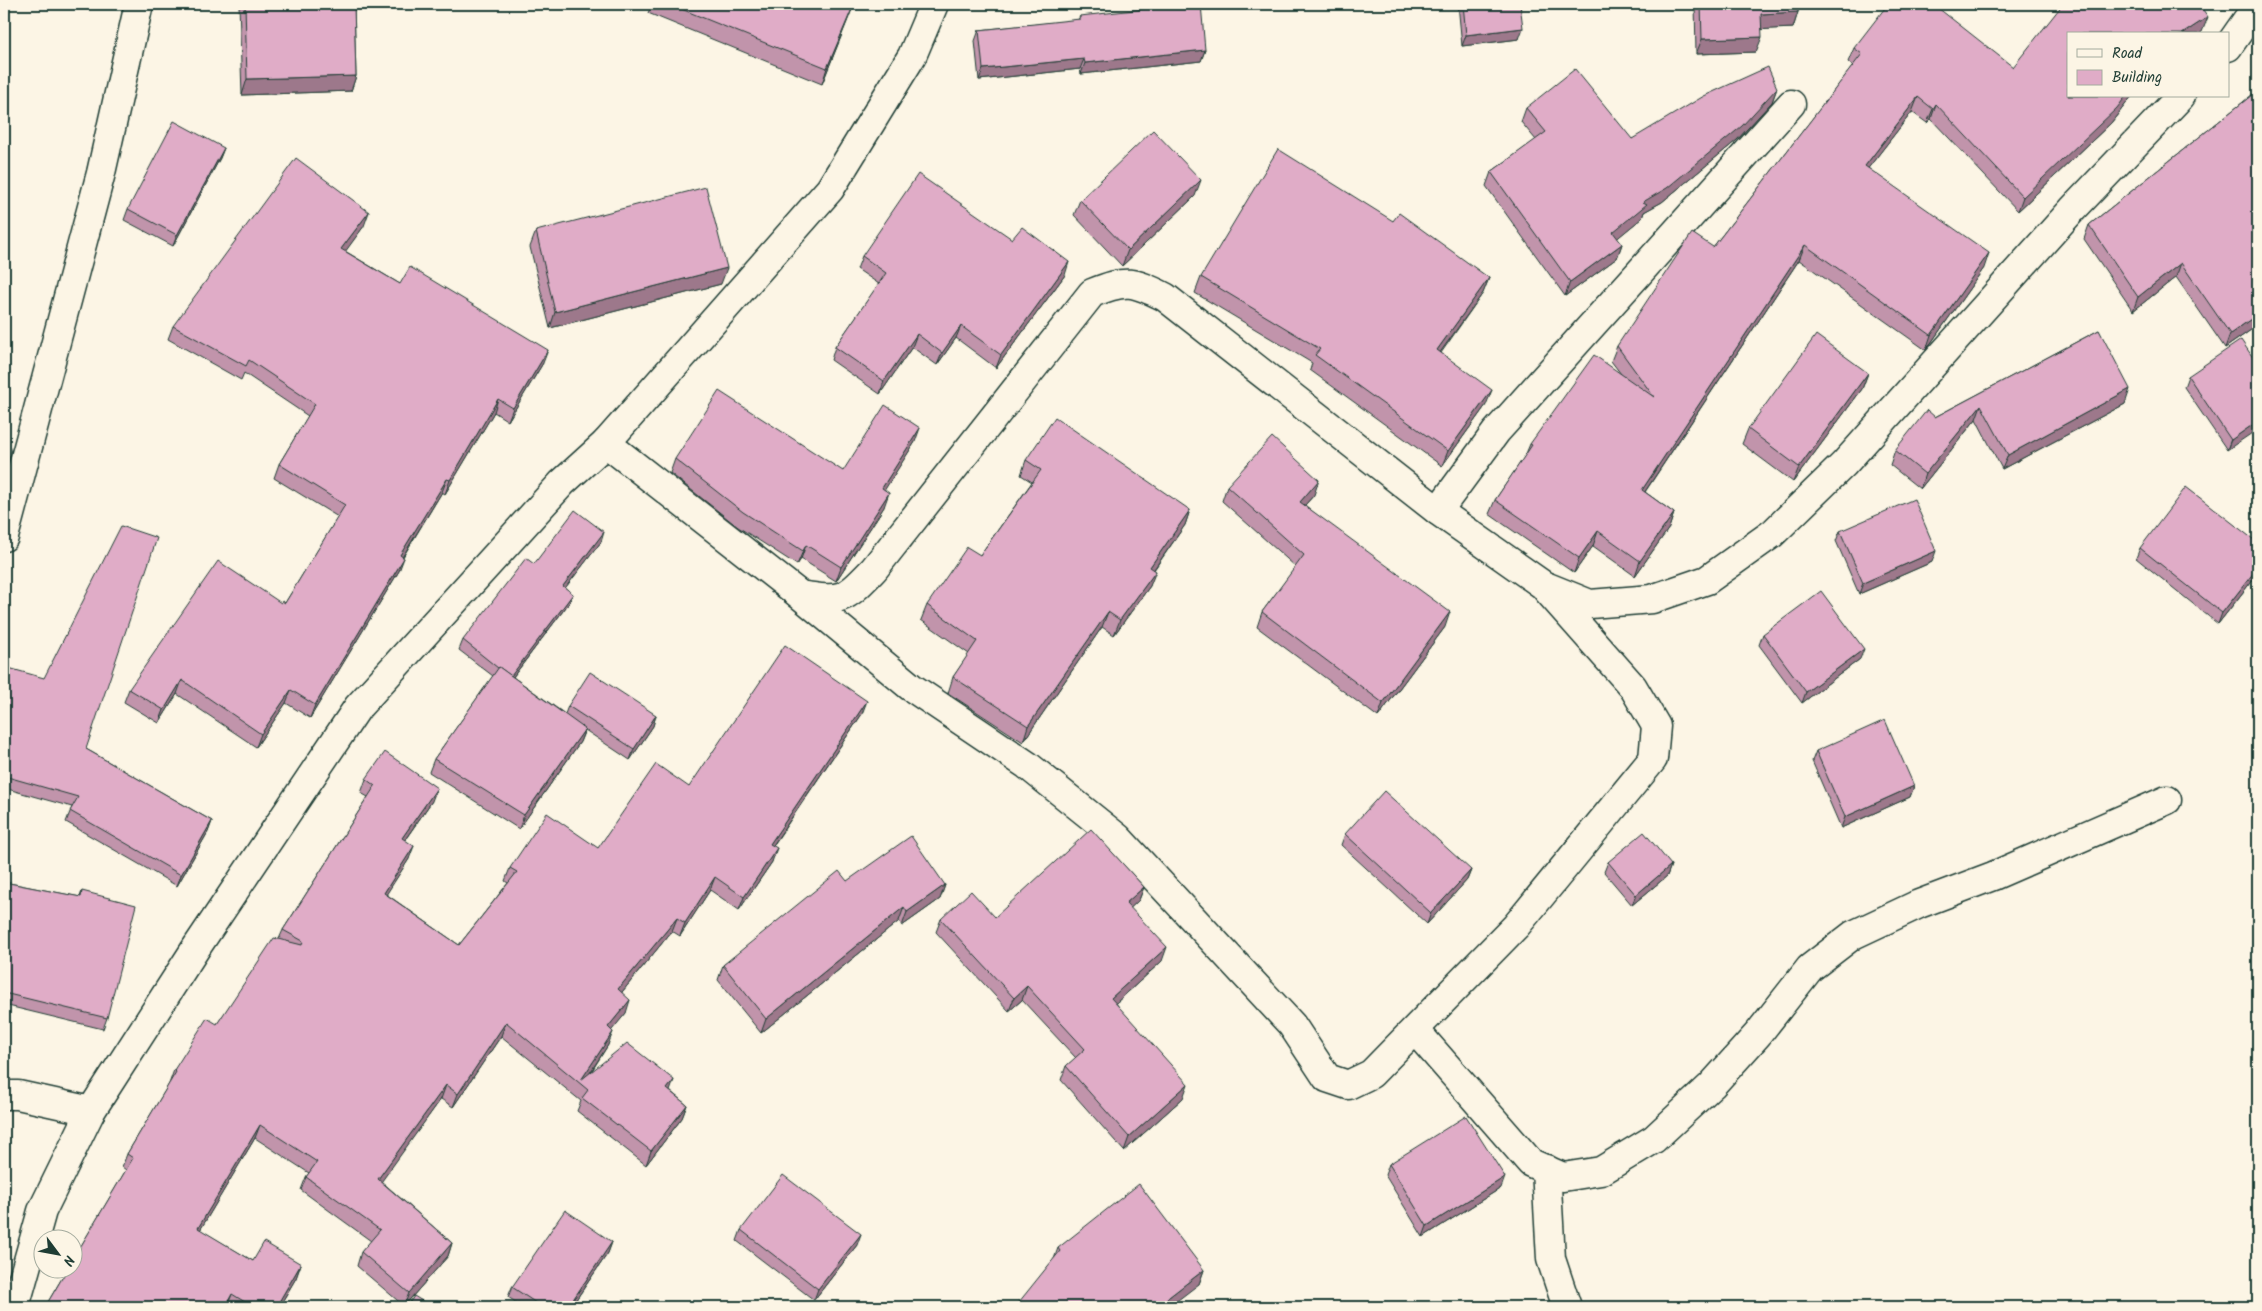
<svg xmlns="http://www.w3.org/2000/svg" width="2262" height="1311" font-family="Kalam,sans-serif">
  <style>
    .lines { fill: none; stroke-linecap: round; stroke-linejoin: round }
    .street-casing { stroke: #1f3d34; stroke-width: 31 }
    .street { stroke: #fcf5e5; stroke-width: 28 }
    .wall { fill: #c194ab; stroke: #1f3d34 }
    .shaded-wall { fill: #9d788b; stroke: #1f3d34 }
    .building { fill: #e0acc7; stroke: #1f3d34 }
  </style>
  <rect width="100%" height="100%" fill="#fcf5e5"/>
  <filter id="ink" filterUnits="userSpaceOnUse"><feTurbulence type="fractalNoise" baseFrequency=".02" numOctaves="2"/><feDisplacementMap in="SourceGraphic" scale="10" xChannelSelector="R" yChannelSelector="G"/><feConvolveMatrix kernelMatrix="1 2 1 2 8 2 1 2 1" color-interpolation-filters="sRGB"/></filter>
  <g filter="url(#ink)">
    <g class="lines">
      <defs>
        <g id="street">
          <path d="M2228,47L2258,4"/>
          <path d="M606,443L800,595C843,602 844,600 874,569L1092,293C1126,279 1133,281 1165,297L1438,511L1543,585L1590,604L1652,599L1707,580L1773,533L1844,464L2072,210L2181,96"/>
          <path d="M1438,511L1496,432L1791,104"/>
          <path d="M4,537L101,173L139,4"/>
          <path d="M800,595L911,687L1027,765L1118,838L1292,1025L1327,1078L1348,1085L1371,1074L1516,926L1653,759L1656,726L1633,687L1547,590"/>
          <path d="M1415,1030L1531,1163L1563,1177L1601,1171L1654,1139L1712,1085L1758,1034L1810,968L1853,935L1919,904L1993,876L2167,800"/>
          <path d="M4,1095H18L91,1111"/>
          <path d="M1546,1169L1551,1259L1567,1307"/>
          <path d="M15,1307L42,1211L91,1111L196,948L358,707L562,483L606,443L830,189L912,56L934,4"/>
        </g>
      </defs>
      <use href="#street" class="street-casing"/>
      <use href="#street" class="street"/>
    </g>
    <g class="wall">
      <path d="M239,4H354L356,76L351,91L242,95Z"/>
      <path d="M652,4H854L822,84L648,13Z"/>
      <path d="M1458,4H1520L1519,39L1462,46Z"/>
      <path d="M1695,4H1798V12L1793,28L1761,29L1756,52L1696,54Z"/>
      <path d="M1080,16L1205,50L1201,61L1081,74L1080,69L979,80L975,41L979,30L1078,20Z"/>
      <path d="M2202,32L2068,96H2132L2111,123L2018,211L1931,119L1927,123L1912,112L1868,168L1984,268L1926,350L1799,260L1645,492L1674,513L1669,528L1635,576L1593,546L1574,573L1489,514L1495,500L1525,456L1530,444L1621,374L1611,361L1617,346L1713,247L1853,66L1848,62L1854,48L2013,67Z"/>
      <path d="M1777,88L1772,102L1737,140L1662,202L1644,212L1642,218L1617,238L1622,244L1617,258L1565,296L1486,186L1491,172L1536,140L1521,122L1526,108L1632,139Z"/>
      <path d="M2257,91L2258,325L2225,348L2176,277L2133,311L2084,239L2089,225Z"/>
      <path d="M224,148L220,158L173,246L124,220L128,209Z"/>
      <path d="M1195,196L1122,266L1074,215L1080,200Z"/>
      <path d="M1393,221L1489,278L1483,293L1441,353L1486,405L1442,466L1310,370L1312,363L1195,293L1201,277Z"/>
      <path d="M364,226L345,251L400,284L543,363L508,421L494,412L445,494L442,492L403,557L399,571L310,718L286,703L256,747L177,694L159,723L124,702L129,689L281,603H285L338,517L274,478L279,464L308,416L244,373L241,380L168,339L173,326Z"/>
      <path d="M536,231L721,284L550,328L530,247Z"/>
      <path d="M1012,239L1065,275L996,368L956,338L937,365L912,347L880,394L831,360L835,347L879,284L857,269L862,256Z"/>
      <path d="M2099,330L2125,404L2002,469L1976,419L1920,489L1890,465L1895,450L1935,417Z"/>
      <path d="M2258,365L2227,450L2184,387L2188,376Z"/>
      <path d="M1868,373L1862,389L1793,482L1742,444L1748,429Z"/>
      <path d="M915,442L884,490V507L836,581L801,559L797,565L738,527L670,473L675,459L843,471Z"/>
      <path d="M1026,460L1190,510L1185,525L1154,570L1150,586L1114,635L1102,627L1023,742L948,693L953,677L969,654L921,620L927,605L980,555L1032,482L1021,475Z"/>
      <path d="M1227,486L1314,495L1305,505L1445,627L1378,717L1257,627L1262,612L1296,567L1222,501Z"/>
      <path d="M1840,531L1932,562L1859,594L1836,541Z"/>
      <path d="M601,542L565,588L573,594L569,603L513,677L565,714L568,706L656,715L653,726L630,760L585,730L580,742L519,829L429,772L434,759L493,676L459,650L463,640Z"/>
      <path d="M2258,543V573L2218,624L2136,558L2140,548Z"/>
      <path d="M1763,634L1860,659L1802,703L1759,645Z"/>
      <path d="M4,670L86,749L212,821L208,832L177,886L66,822L72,807L4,788Z"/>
      <path d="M862,714L773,846L772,862L739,910L710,890L680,936L672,931L622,992L626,1013L611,1030L608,1045L590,1074L670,1091L687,1105L682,1118L646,1165L577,1111L581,1101L501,1036L453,1107L441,1099L381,1181L452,1243L448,1256L404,1306L357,1266L361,1252L371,1241L301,1190L306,1177L309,1173L255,1138L200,1230L253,1261L301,1264L296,1278L279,1307H45L126,1170L122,1167L127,1154L169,1084L174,1070L217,1024L279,939L283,930L368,797L361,793L366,779L432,801L405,840L409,859L386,894L459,945L508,883L505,881L510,868L598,848L689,787Z"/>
      <path d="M1816,751L1914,786L1910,797L1841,828L1812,761Z"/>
      <path d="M1345,834L1471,870L1467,880L1427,924L1341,845Z"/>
      <path d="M1608,862L1671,865L1667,876L1632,905L1604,872Z"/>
      <path d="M847,881L945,885L940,899L902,926L899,921L761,1033L718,980L723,965Z"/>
      <path d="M4,882L80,897L82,891L107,1018L103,1029L4,1005Z"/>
      <path d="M1144,887L1139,900L1130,908L1162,961L1116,1003L1183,1098L1124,1151L1061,1080L1066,1066L1076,1058L1022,1000L1009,1011L936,932L941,919L995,917Z"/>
      <path d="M1389,1164L1501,1188L1423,1237L1385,1175Z"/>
      <path d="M741,1230L857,1245L814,1300L737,1241Z"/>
      <path d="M612,1242L608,1253L571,1307H523L508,1297L512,1287Z"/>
      <path d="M1058,1248L1204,1270L1199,1284L1054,1259Z"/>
    </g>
    <g class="shaded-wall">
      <path d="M854,4L849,17L822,84L827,68Z"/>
      <path d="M1798,12L1793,28L1755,30L1761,14Z"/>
      <path d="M2208,17L2202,32L2199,34H2182Z"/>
      <path d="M1523,28L1519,39L1462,46L1466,35Z"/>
      <path d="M1762,37L1756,52L1696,54L1702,39Z"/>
      <path d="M1205,50L1201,61L1081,74L1085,63Z"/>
      <path d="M1084,59L1080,69L979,80L983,69Z"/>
      <path d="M356,76L351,91L242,95L247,79Z"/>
      <path d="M1777,88L1772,102L1737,140L1662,202L1644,212L1642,218L1608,246L1613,232L1643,202Z"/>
      <path d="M2126,96H2132L2111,123L2018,211L2023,197Z"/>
      <path d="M1918,97L1912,112L1859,180L1865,166Z"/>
      <path d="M1936,104L1931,119L1927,123L1933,109Z"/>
      <path d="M224,148L220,158L173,246L177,235Z"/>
      <path d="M1201,180L1195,196L1122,266L1128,250Z"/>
      <path d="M369,212L364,226L337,263L341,249Z"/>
      <path d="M1622,244L1617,258L1565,296L1570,282Z"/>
      <path d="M1805,245L1799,260L1636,505L1642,490Z"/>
      <path d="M1989,253L1984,268L1926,350L1931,335Z"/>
      <path d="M1069,262L1065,275L996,368L1001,355Z"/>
      <path d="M2181,263L2176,277L2133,311L2138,297Z"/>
      <path d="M727,268L721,284L550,328L555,312Z"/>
      <path d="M1489,278L1483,293L1431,365L1437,350Z"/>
      <path d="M2258,314V325L2225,348L2230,334Z"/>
      <path d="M961,326L956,338L937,365L942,353Z"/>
      <path d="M917,334L912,347L880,394L884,381Z"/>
      <path d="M548,350L543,363L508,421L513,408Z"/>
      <path d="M1868,373L1862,389L1793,482L1799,467Z"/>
      <path d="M2130,389L2125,404L2002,469L2008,455Z"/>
      <path d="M1492,390L1486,405L1442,466L1448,451Z"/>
      <path d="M498,399L494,412L445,494L450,480Z"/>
      <path d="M1981,405L1976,419L1920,489L1925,474Z"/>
      <path d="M2258,421V429L2227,450L2231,440Z"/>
      <path d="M920,428L915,442L877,502L882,488Z"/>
      <path d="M447,479L442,492L395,569L400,555Z"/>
      <path d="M1319,480L1314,495L1295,516L1300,502Z"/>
      <path d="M889,493L884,507L836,581L841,567Z"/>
      <path d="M1190,510L1185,525L1145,582L1150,567Z"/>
      <path d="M1674,513L1669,528L1635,576L1640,561Z"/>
      <path d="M1598,531L1593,546L1574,573L1579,558Z"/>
      <path d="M604,532L601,542L559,596L563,586Z"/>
      <path d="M806,545L801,559L797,565L803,551Z"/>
      <path d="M1936,551L1932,562L1859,594L1863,583Z"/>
      <path d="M404,558L399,571L310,718L315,705Z"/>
      <path d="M2258,567V573L2218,624L2222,613Z"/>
      <path d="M1156,571L1150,586L1114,635L1120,620Z"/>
      <path d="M573,594L569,603L506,686L510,677Z"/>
      <path d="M1108,612L1102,627L1023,742L1028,726Z"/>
      <path d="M1450,612L1445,627L1378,717L1383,703Z"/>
      <path d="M1864,649L1860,659L1802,703L1806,692Z"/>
      <path d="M182,680L177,694L159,723L164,710Z"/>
      <path d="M291,690L286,703L256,747L261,734Z"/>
      <path d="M867,701L862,714L765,857L770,844Z"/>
      <path d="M656,715L653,726L630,760L634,749Z"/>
      <path d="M585,729L580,742L519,829L524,815Z"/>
      <path d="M1914,786L1910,797L1841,828L1845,817Z"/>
      <path d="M437,788L432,801L397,851L402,838Z"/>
      <path d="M212,821L208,832L177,886L181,875Z"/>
      <path d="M414,846L409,859L379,906L384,893Z"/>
      <path d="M777,848L772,862L739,910L744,897Z"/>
      <path d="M1671,865L1667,876L1632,905L1636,895Z"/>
      <path d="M1471,870L1467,880L1427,924L1431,913Z"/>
      <path d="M715,877L710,890L680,936L685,923Z"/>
      <path d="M945,885L940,899L902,926L907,912Z"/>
      <path d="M1144,887L1139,900L1121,917L1126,903Z"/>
      <path d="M904,907L899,921L761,1033L766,1019Z"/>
      <path d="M677,918L672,931L613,1003L618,989Z"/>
      <path d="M1167,947L1162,961L1106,1012L1111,998Z"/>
      <path d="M1027,986L1022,1000L1009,1011L1014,998Z"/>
      <path d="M630,1000L626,1013L603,1041L608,1027Z"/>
      <path d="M506,1022L501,1036L453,1107L458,1094Z"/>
      <path d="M613,1032L608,1045L582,1085L581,1080Z"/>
      <path d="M674,1080L669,1094L667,1089Z"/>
      <path d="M1188,1084L1183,1098L1124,1151L1129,1137Z"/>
      <path d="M446,1085L441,1099L374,1192L378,1179Z"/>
      <path d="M687,1105L682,1118L646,1165L651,1151Z"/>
      <path d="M260,1125L255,1138L193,1242L198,1228Z"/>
      <path d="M1505,1177L1501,1188L1423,1237L1427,1226Z"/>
      <path d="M861,1234L857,1245L814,1300L818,1289Z"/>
      <path d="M612,1242L608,1253L571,1307H568Z"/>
      <path d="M452,1243L448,1256L404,1306L409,1293Z"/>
      <path d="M301,1264L296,1278L279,1307H276Z"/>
      <path d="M1204,1270L1199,1284L1169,1307H1156Z"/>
      <path d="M232,1294L227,1307H225Z"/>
    </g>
    <g class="building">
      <path d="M245,4H354L356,76L247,79Z"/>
      <path d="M669,4H854L827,68Z"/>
      <path d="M1190,4H1201L1205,50L1085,63L1084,59L983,69L979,30L1080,19V16Z"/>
      <path d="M1463,4H1520L1523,28L1466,35Z"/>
      <path d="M1701,4H1798V12L1761,14L1762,37L1702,39Z"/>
      <path d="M1888,4H1933L2013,67L2063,4H2199L2208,17L2182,34H2068V96H2126L2117,108L2023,197L1936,104L1933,109L1918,97L1865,166L1989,253L1931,335L1805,245L1642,490L1674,513L1640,561L1598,531L1579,558L1495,500L1532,445L1530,444L1594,355L1654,397L1617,346L1692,233L1713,247L1862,54L1854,48Z"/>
      <path d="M1768,67L1777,88L1742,126L1667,188L1643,202L1647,204L1613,232L1622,244L1570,282L1491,172L1546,132L1526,108L1575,69L1632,139L1704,96Z"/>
      <path d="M2257,91L2258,93V314L2230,334L2181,263L2138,297L2089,225Z"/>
      <path d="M174,121L224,148L177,235L128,209Z"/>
      <path d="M1153,130L1201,180L1128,250L1080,200Z"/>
      <path d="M1278,149L1393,221L1399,213L1489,278L1437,350L1492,390L1448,451L1315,355L1320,349L1201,277Z"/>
      <path d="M296,158L369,212L341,249L400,284L410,267L548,350L513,408L498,399L450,480L447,479L400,555L404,558L315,705L291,690L261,734L182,680L164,710L129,689L218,561L281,603L282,601L285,603L345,505L279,464L315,404L249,360L246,366L173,326Z"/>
      <path d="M918,174L1012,239L1022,227L1069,262L1001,355L961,326L942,353L917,334L884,381L835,347L886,273L862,256Z"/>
      <path d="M706,187L727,268L555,312L536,231Z"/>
      <path d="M2099,330L2130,389L2008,455L1981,405L1925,474L1895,450L1927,410L1935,417Z"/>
      <path d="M1816,335L1868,373L1799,467L1748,429Z"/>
      <path d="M2241,340L2258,365V421L2231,440L2188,376Z"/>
      <path d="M719,391L843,471L885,405L920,428L882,488L889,493L841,567L806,545L803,551L743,512L675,459Z"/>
      <path d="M1055,417L1190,510L1150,567L1156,571L1120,620L1108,612L1028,726L953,677L977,641L927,605L967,547L980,555L1041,470L1026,460Z"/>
      <path d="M1272,437L1319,480L1300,502L1450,612L1383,703L1262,612L1304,555L1227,486Z"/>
      <path d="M2186,487L2258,543V567L2222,613L2140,548Z"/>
      <path d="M1914,499L1936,551L1863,583L1840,531Z"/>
      <path d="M575,510L604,532L563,586L573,594L511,676L499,667L498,668L463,640L526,558L534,564Z"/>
      <path d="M121,526L157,538L86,749L212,821L181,875L70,811L78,797L4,776V671L5,667L44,678Z"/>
      <path d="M1821,591L1864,649L1806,692L1763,634Z"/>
      <path d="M785,645L867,701L770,844L777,848L744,897L715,877L685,923L677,918L618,989L630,1000L608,1027L613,1032L581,1080L627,1043L674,1080L667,1089L687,1105L651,1151L582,1098L588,1090L506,1022L458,1094L446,1085L378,1179L452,1243L409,1293L361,1252L380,1230L306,1177L317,1162L260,1125L198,1228L253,1261L264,1242L301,1264L276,1307H253L232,1294L225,1307H45L68,1268H72V1261L133,1158L127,1154L176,1072L174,1070L207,1018L217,1024L274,938L302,945L303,941L283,930L375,786L366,779L385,752L437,788L402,838L414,846L384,893L459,945L517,872L510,868L547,813L598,848L656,764L689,787Z"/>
      <path d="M499,667L585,729L524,815L434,759Z"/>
      <path d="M590,672L656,715L634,749L568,706Z"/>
      <path d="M1885,720L1914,786L1845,817L1816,751Z"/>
      <path d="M1384,791L1471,870L1431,913L1345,834Z"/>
      <path d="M1091,829L1144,887L1126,903L1167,947L1111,998L1188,1084L1129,1137L1066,1066L1085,1049L1027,986L1014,998L941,919L971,891L995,917Z"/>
      <path d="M1644,832L1671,865L1636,895L1608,862Z"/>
      <path d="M911,836L945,885L907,912L904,907L766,1019L723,965L839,871L847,881Z"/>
      <path d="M4,882L81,897L82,891L136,905L107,1018L4,993Z"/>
      <path d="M1466,1116L1505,1177L1427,1226L1389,1164Z"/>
      <path d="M783,1175L861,1234L818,1289L741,1230Z"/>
      <path d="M1139,1184L1204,1270L1156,1307H1015L1060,1251L1058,1248Z"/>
      <path d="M565,1210L612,1242L568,1307H542L512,1287Z"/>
      <path d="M414,1296L432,1307H407Z"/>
    </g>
  </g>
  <rect width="2262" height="1311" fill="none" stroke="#fcf5e5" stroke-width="20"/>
  <rect x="10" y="10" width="2242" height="1291" fill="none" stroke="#1f3d34" stroke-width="2" filter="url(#ink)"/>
  <rect x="2067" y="32" width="162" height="65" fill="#fcf5e5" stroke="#a4ab9e"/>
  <rect x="2077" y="49" width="25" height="8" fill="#fcf5e5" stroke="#a4ab9e"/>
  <text x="2112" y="58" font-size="15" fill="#1f3d34">Road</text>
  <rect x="2077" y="70" width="25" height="15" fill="#e0acc7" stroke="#a4ab9e"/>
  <text x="2112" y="82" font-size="15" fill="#1f3d34">Building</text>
  <g transform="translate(58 1254) rotate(122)"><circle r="24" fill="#fcf5e5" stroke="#a4ab9e"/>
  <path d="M0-4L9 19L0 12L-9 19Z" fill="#1f3d34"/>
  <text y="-8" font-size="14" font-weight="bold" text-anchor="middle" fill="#1f3d34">N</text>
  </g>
</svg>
